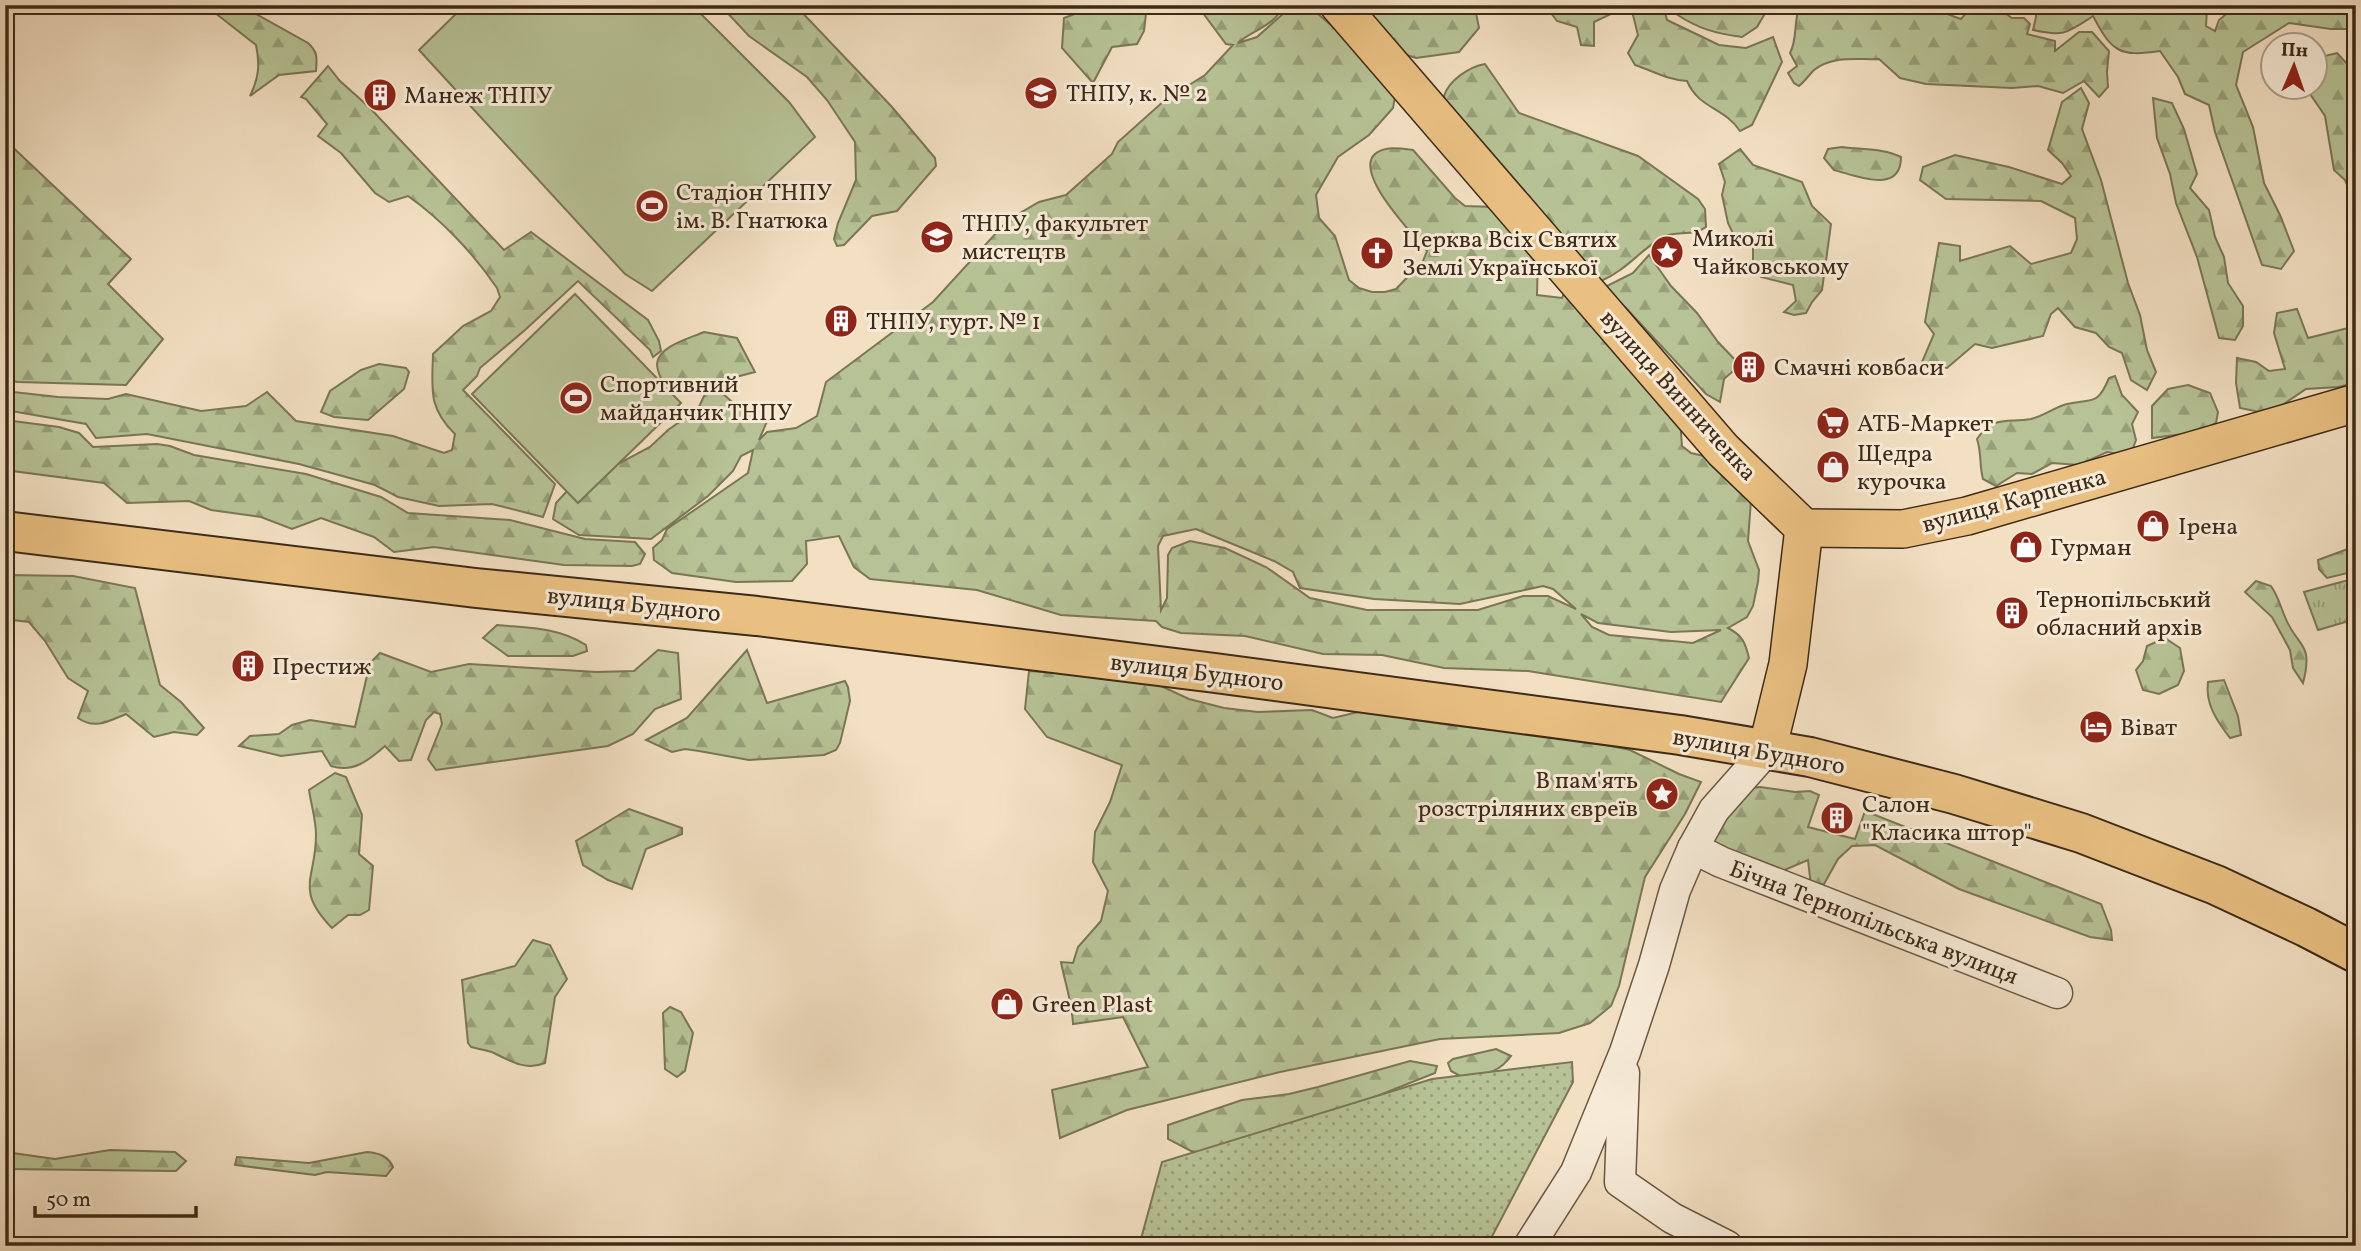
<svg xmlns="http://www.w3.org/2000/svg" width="2361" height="1251" font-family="Vollkorn,serif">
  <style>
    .grass { fill: url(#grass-tufts); stroke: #7a7656; stroke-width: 2 }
    .forest { fill: url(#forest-firs); stroke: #7a7656; stroke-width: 2; fill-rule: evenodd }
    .garden { fill: url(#garden-dots); stroke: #7a7656; stroke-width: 2 }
    .pitch { fill: #b7c396; stroke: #7a7656; stroke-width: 2 }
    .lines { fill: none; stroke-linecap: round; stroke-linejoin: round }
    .minor-casing { stroke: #6a5842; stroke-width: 33 }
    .major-casing { stroke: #3d2a17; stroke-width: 40 }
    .highway-casing { stroke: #3d2a17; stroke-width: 42 }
    .minor { stroke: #f7ebd8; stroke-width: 30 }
    .major { stroke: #eac082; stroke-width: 37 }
    .highway { stroke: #eac082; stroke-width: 38 }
    .labels { text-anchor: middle; stroke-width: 6; stroke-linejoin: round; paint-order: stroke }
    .poi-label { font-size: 24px; fill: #3d2a17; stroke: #f7ebd8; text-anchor: start }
    .street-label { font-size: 24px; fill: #3d2a17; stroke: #f7ebd8 }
  </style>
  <defs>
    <pattern id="grass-tufts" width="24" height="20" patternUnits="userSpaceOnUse" patternTransform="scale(1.75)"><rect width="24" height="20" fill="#b7c396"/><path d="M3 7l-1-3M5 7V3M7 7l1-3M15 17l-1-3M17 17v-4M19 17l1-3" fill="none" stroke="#969f79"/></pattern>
    <pattern id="forest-firs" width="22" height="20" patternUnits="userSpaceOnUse" patternTransform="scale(1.75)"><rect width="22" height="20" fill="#b7c396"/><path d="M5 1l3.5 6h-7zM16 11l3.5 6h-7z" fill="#969f79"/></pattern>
    <pattern id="garden-dots" width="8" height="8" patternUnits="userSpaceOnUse" patternTransform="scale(1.75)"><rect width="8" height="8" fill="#b7c396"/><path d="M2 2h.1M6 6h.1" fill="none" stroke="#969f79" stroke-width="1.8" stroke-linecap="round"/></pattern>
  </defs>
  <rect width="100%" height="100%" fill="#f3e0c3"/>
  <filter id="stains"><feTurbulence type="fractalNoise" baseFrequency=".00286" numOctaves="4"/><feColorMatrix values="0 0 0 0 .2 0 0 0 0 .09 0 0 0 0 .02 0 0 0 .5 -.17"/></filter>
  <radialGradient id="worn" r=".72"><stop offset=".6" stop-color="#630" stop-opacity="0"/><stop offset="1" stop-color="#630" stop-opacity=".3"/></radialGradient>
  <path class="grass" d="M2356,578V619L2318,630L2304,592Z"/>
  <g class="forest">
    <path d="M205,5H240L308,43C318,52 317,58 316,71L279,75L250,96C259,78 260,64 256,45Z"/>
    <path d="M720,5H795L892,107L935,158L936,166L897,211L872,216L844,245L837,246L834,239L838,223L856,180L855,142L827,100L807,77L749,36Z"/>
    <path d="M1088,5H1147L1144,31L1137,44L1112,47L1093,83L1062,48L1064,18L1080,12Z"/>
    <path d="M1197,5H1284C1276,25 1251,31 1238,43L1257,37L1293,5L1310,7L1357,48L1395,97L1393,108L1369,135L1338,157L1316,195L1319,218L1335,236L1349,280L1359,288L1372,292H1385L1396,289L1423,261L1427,251C1414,235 1338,159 1386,149C1394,147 1405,149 1413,150L1455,198L1465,206L1495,207L1538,257L1537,295L1562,298L1564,293L1679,407L1682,446L1691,453L1704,456L1751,500L1748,541L1759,570L1758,582L1753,606L1747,617L1728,628C1743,636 1745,642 1749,658L1721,702L1528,671L1444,668L1382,655L1323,654L1245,636L1181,633L1162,627L1156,621L1061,615L977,590L870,579L854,567L839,536L806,541L807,564L792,581L736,582L672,573L654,560L653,548L662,540L667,529L748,473L753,450L741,456L733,471L708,496L651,539L579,535L553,519L556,503L567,491L650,447L668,430L698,409L705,394L721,392L740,409H756L768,419L759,440L767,432L796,428L817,416L826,382L933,302L1008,220L1039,202L1066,195L1112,154L1118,142L1165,100L1205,75L1233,45L1226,44ZM1196,529L1274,561L1293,572L1300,588L1374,599L1460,604L1543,586L1553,589L1576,609L1548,596H1523L1478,610H1367L1310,598L1266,567L1225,548L1190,541L1172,548L1168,555L1167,598L1161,610L1158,546L1163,536ZM1581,614L1598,623L1671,632L1721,630L1693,643L1609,635L1592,627Z"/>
    <path d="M1352,5H1477L1475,8L1479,28L1459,52L1416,58L1401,53Z"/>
    <path d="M1545,5H1610L1611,14L1594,22V46L1581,45L1577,27L1557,21Z"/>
    <path d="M1634,5H1663L1667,20L1719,45L1746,48L1773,37L1782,62L1752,125L1740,131C1724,107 1699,109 1687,81C1668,80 1653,71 1635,65L1628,53L1638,35L1633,15Z"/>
    <path d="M1675,5H1770L1757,27L1742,37C1714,33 1699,29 1676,14Z"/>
    <path d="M1800,5L1902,7L1920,10L1923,5H1941L1947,14L1961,19L1972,6L1993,5L2012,18H2024L2030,24L2027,34L2055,41V51L2079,32H2092L2109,51L2107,72L2108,87L2099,97L2084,81L2063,93L2038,86L2012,88L1926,84L1900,78L1879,59C1857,60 1834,55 1814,70C1809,75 1805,81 1799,86L1794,83L1788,73L1797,66L1790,53C1798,38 1793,22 1800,5Z"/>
    <path d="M2036,5H2213L2207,9L2206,26L2215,31L2219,20L2237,5H2356V22L2352,29H2331L2289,23L2243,52L2236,85L2253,127L2264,183L2280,215L2294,251L2281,269L2262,265L2215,132L2209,105L2185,94L2178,77L2160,51C2119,57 2112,52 2093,16C2067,33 2064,37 2033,30L2036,17Z"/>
    <path d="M2337,53L2349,66L2356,117V199L2352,197L2345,180L2334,170L2325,116L2306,88H2316V58Z"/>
    <path d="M1485,64L1519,113L1638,156L1698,199L1705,209L1706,227C1693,237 1676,230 1663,237C1641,249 1627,270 1601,281L1446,102L1444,96C1449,80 1469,67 1485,64Z"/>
    <path d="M328,66L340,81L369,107L504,250L531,232L648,320L659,341L661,351L653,357L650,350L578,281L525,330L480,368L477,376L463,390L555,484L543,517L492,504L439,506L398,497L375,485L299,464L147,434L96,438L86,424L5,410V391L58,397L108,399L126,394L201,411L246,406L267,392L296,421L393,436L444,453L452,450L455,434C428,408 432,389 433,354L463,326L491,311L500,297L497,288C474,254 442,220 408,196L389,202L375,193L341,153L318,136L327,124L306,99L301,97Z"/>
    <path d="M2081,88L2089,103L2082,129L2101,180L2128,283L2140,315L2147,350L2156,372L2147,390L2131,380L2122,353L2109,347L2096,333L2075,327L2058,308L2051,314L2043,336L1992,348L1975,344L1947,368L1922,362L1934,334L1925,322L1939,243L1960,246V261L2010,246L2031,264L2071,253L2077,239L2075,218L2041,201L1946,199L1920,180L1923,167L1955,155L2009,167L2062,184L2071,176L2062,163L2048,150L2062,102Z"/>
    <path d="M2153,98L2172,103L2184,129L2197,174L2190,188L2209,210L2215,237L2224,257L2228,283L2243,306V326L2235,340L2219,338L2197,257L2176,203L2170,174L2157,138Z"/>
    <path d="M5,140L131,259L108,284L163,339L126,385L18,382L5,380Z"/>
    <path d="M1842,147C1863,150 1883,148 1901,157C1901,195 1857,176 1834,170L1824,158L1828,149Z"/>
    <path d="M1740,149L1753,165L1802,182L1812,206L1831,224L1822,290L1812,302L1806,313L1794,315L1784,312L1796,301L1793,285L1761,277L1753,263V247L1736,240L1728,223L1722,195L1725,182L1719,164Z"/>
    <path d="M1649,255L1671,286L1697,313L1718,342L1740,365L1724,379L1720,402L1706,394L1626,308L1603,288L1633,273Z"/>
    <path d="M2297,309L2308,338L2356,326V383L2338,387L2306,389L2269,414L2240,408L2236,383L2237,358L2256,362L2269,371L2285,369L2274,333L2277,313Z"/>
    <path d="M704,332L737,338L755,372L685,390L676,389L662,381C660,376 657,370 657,364C658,346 691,338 704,332Z"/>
    <path d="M379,364L406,368L409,372L404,389L368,420L334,417L321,412L330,391L361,370Z"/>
    <path d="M2115,376L2122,395L2138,412L2132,424L2136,440L2132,451L2120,454L2107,452L2079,465L2052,463L2032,474L2017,473L1996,486L1983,479C1979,464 1982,455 1977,439C1993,415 2007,423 2031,419C2044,416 2055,407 2067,404C2092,398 2097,407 2109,378Z"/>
    <path d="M2188,385L2210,393L2218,412L2216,423L2199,432L2152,438V406L2168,389Z"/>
    <path d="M5,420L59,427L79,433L93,447L157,444L170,446L194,455L306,474L381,497L408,513L510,520L585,539L635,542L645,554L640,564L632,566L564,565L434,547L394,552L374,537L321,518L292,529L261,517L211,510L189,501L127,503L104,483L5,470Z"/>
    <path d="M2356,546V571L2327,578L2319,569L2318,560Z"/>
    <path d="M8,575L73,576L135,588L160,685L181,702L204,728L197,735L174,732L154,737L126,714C109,721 95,730 78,718L88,691L68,678L45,641L29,622L5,619V581Z"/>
    <path d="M2256,581L2271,586C2278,596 2280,605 2285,617C2297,648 2314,641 2303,683L2293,668L2290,650L2272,617L2245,592Z"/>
    <path d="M497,625C528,628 558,627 586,645L587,651L573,656H508L483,638Z"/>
    <path d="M2165,638L2180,648L2184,671L2178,685L2159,694L2143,690L2136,670L2143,661L2147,646Z"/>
    <path d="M658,650L678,653L681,699L655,709L633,734L608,746L436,770L428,759L442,724L440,714L434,712L426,720L411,760L399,761L385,746C368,761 353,773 331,766L322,751L281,756L239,746L250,736L279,734L292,725L310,720L355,727L370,663L380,653L431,672L469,664L596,672L634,671Z"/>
    <path d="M747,650L767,703L845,681L848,687L850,701L840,743L836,750L824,755L749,760L699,751L685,749L672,752L646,740L687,718Z"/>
    <path d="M1029,671L1148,680L1189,699L1224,708L1258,712L1312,710L1333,718L1375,708L1408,719L1450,725L1492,730H1536L1630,750L1679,774L1701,782L1685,814L1645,877L1619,986L1611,1006L1590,1023L1559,1033L1440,1039L1280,1072L1127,1110L1060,1138L1052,1090L1148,1067L1123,1017L1073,1024C1072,1002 1065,983 1061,962L1073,963L1078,947L1101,921L1108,891L1093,862L1095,832L1110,802L1122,765L1047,737L1025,709Z"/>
    <path d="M2224,680L2238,716L2241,735L2230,738C2217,721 2205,704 2208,682Z"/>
    <path d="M335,773L346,777L362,815L359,854L373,866L369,910L360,915H348L332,928C294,889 316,879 316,835C316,820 311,804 309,790Z"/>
    <path d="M1760,787L1795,792L1810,791L1819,795L1808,827L1855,839L1865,811L2101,904L2111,930L2112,940L2090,937L1959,889L1875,845L1852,846L1838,859L1824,884L1811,886L1808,860L1780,872L1709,846L1710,836L1750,788Z"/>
    <path d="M629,809L682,828V834L646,849L632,889L608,880L583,865L576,841Z"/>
    <path d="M533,940L550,945L567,979L555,997L545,1063C526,1071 510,1061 494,1053C487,1050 478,1049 471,1047L468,1043L462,980L515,966Z"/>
    <path d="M670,1007L681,1012L693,1033L685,1071L677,1077L665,1069L663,1013Z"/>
    <path d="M1496,1049L1511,1056C1500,1072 1484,1075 1466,1079L1451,1071L1448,1063L1453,1059Z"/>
    <path d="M1410,1061L1437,1066L1435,1073L1226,1156L1191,1151L1168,1139V1125L1242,1100L1289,1094L1318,1087Z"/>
    <path d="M110,1150L175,1152L186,1161L176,1171L5,1169V1152L55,1159Z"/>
    <path d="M367,1152C379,1153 388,1156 393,1167L386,1176L327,1172L315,1175L235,1165L237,1157L309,1163Z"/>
  </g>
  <path class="garden" d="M1572,1062L1573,1082L1487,1246H1139L1162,1162L1432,1079Z"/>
  <g class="pitch">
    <path d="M465,5H692L789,102L815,137L652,291L625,274L419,50Z"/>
    <path d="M575,294L681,403L578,503L472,394Z"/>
  </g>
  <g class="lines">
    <defs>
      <g id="minor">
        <path d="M1693,848L1721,862L2057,993"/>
        <path d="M1624,1073L1620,1182L1672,1218L1727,1246"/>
        <path d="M1529,1246L1576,1172L1625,1052L1654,965L1675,890L1693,848L1714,810L1767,750"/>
      </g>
      <g id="major">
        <path d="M1339,5L1723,450L1804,528"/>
        <path d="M1804,528L1903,529L1967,516L2356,403"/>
        <path d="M1767,750L1788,664L1804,528"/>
      </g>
      <path id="highway" d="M5,531L476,588L757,616L1215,673L1680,735L1810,757L1954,794L2081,833L2216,885L2306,927L2356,953"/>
    </defs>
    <use href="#minor" class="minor-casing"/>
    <use href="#major" class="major-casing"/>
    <use href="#highway" class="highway-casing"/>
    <use href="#minor" class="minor"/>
    <use href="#major" class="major"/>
    <use href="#highway" class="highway"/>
  </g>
  <defs>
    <symbol id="university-disc" viewBox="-11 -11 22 22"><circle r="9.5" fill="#8f2418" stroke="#f7ebd8"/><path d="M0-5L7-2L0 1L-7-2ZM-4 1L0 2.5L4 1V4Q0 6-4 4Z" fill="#fff"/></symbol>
    <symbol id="building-disc" viewBox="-11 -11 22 22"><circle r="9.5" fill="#8f2418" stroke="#f7ebd8"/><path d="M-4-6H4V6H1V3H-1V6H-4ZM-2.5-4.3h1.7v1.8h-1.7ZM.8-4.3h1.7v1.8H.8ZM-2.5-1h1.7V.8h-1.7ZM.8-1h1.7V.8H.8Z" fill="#fff"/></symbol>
    <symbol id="stadium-disc" viewBox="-11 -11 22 22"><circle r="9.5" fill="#8f2418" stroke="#f7ebd8"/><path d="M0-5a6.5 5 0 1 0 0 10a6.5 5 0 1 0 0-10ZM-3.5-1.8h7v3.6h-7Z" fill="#fff"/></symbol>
    <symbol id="sight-disc" viewBox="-11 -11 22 22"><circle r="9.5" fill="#8f2418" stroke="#f7ebd8"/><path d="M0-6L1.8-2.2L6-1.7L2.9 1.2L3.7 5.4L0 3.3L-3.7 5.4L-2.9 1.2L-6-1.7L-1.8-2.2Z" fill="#fff"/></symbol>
    <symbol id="church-disc" viewBox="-11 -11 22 22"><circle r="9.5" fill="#8f2418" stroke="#f7ebd8"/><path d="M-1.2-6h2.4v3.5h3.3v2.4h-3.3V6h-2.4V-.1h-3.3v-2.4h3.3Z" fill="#fff"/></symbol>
    <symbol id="supermarket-disc" viewBox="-11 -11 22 22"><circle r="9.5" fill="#8f2418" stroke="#f7ebd8"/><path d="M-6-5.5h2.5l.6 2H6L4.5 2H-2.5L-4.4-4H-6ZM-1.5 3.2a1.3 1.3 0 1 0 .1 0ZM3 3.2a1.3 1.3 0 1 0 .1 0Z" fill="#fff"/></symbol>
    <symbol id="shop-disc" viewBox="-11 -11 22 22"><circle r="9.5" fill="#8f2418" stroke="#f7ebd8"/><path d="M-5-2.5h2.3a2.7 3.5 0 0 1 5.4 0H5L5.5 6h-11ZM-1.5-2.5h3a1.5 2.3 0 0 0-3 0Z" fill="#fff"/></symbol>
    <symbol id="hotel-disc" viewBox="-11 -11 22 22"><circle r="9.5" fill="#8f2418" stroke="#f7ebd8"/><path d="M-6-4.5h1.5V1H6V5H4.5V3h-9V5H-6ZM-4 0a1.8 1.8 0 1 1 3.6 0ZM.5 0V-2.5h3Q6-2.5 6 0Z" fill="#fff"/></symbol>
  </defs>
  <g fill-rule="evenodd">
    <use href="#university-disc" x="1022" y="74" width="38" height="38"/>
    <use href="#building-disc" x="361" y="76" width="38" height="38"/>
    <use href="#stadium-disc" x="633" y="187" width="38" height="38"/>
    <use href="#university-disc" x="918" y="218" width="38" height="38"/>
    <use href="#sight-disc" x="1648" y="233" width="38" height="38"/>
    <use href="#church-disc" x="1358" y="234" width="38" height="38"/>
    <use href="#building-disc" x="822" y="302" width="38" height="38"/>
    <use href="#building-disc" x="1730" y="348" width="38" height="38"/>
    <use href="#stadium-disc" x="557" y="379" width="38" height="38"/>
    <use href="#supermarket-disc" x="1814" y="404" width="38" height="38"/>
    <use href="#shop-disc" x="1814" y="448" width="38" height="38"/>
    <use href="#shop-disc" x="2134" y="507" width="38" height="38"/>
    <use href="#shop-disc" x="2007" y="528" width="38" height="38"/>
    <use href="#building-disc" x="1993" y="594" width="38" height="38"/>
    <use href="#building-disc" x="229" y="647" width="38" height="38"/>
    <use href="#hotel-disc" x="2077" y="708" width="38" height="38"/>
    <use href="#sight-disc" x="1643" y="775" width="38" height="38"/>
    <use href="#building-disc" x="1818" y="799" width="38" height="38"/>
    <use href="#shop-disc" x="988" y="985" width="38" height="38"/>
  </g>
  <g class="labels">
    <g class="poi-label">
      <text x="1066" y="101">ТНПУ, к. № 2</text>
      <text x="404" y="103">Манеж ТНПУ</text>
      <text x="676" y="200">Стадіон ТНПУ<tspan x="676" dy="28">ім. В. Гнатюка</tspan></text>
      <text x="962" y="231">ТНПУ, факультет<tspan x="962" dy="28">мистецтв</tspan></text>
      <text x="1692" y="246">Миколі<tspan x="1692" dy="28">Чайковському</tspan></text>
      <text x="1402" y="247">Церква Всіх Святих<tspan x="1402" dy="28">Землі Української</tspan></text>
      <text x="866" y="329">ТНПУ, гурт. № 1</text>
      <text x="1774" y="375">Смачні ковбаси</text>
      <text x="600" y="392">Спортивний<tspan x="600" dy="28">майданчик ТНПУ</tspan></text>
      <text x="1857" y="431">АТБ-Маркет</text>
      <text x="1857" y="461">Щедра<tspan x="1857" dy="28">курочка</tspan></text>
      <text x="2178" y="534">Ірена</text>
      <text x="2050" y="555">Гурман</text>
      <text x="2036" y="607">Тернопільський<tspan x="2036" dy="28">обласний архів</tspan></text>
      <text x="272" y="674">Престиж</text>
      <text x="2120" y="735">Віват</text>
      <text x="1638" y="788" text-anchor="end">В пам'ять<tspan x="1638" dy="28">розстріляних євреїв</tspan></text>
      <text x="1862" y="812">Салон<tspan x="1862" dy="28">"Класика штор"</tspan></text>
      <text x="1032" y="1012">Green Plast</text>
    </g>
    <g class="street-label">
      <text transform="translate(1679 395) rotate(48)" y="8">вулиця Винниченка</text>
      <text transform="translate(2014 500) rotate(-15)" y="8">вулиця Карпенка</text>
      <text transform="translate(634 604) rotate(6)" y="8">вулиця Будного</text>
      <text transform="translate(1197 672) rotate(7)" y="8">вулиця Будного</text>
      <text transform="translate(1759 751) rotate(10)" y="8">вулиця Будного</text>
      <text transform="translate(1874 922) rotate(21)" y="8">Бічна Тернопільська вулиця</text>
    </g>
  </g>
  <rect width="2361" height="1251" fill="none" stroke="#f3e0c3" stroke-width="28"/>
  <rect x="7" y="7" width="2347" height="1237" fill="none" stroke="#3d2a17" stroke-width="3.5"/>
  <rect x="14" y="14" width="2333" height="1223" fill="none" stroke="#3d2a17" stroke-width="2"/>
  <g transform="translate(2294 66) rotate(2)"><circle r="33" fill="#f7ebd8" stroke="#ad9e8b" stroke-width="2"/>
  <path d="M0-5L12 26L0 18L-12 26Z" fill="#8f2418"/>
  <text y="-10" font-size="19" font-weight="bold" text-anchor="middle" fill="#3d2a17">Пн</text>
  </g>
  <path d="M35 1206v10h161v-10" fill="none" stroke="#3d2a17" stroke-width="3.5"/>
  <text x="46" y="1206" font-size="21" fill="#3d2a17" stroke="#f7ebd8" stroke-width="5" paint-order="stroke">50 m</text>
  <rect width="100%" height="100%" filter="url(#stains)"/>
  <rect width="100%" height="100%" fill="url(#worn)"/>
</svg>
